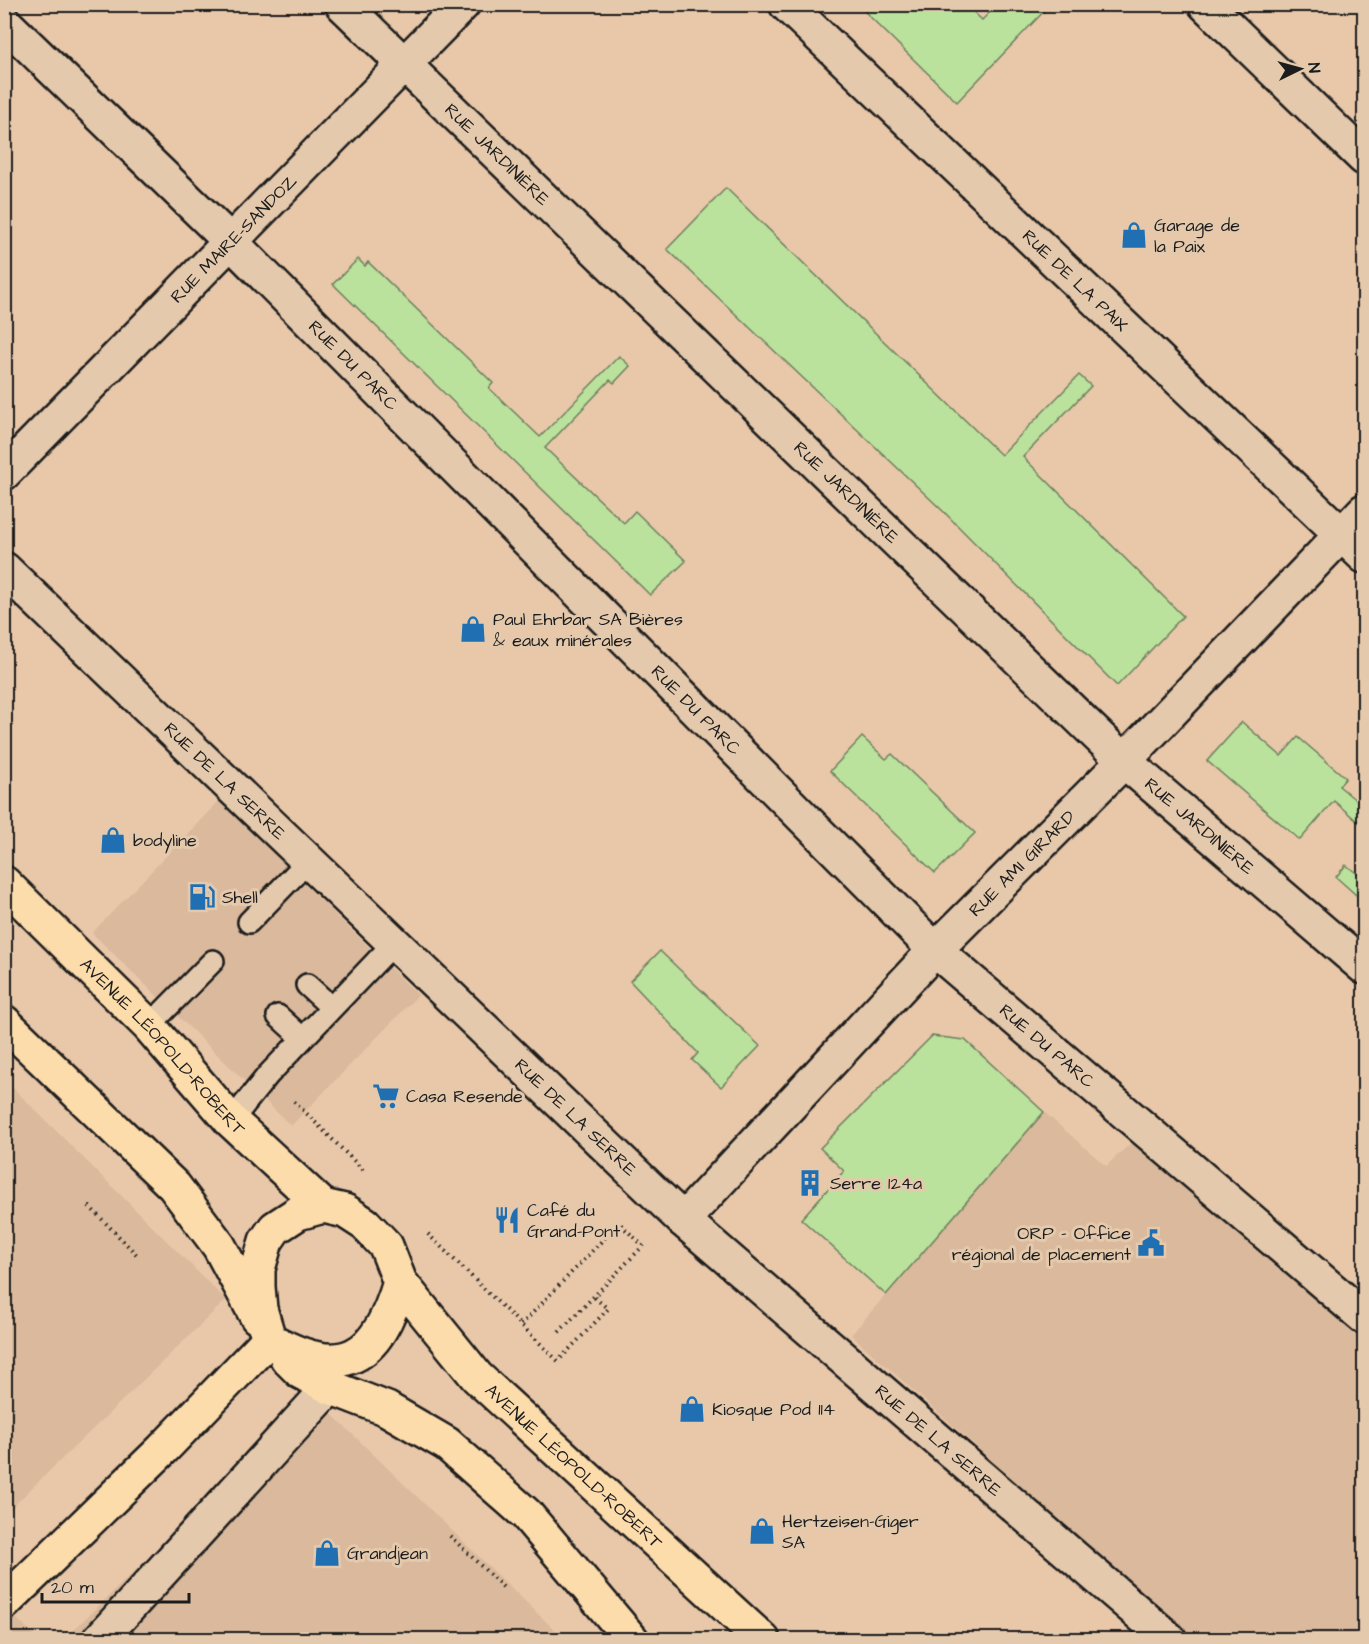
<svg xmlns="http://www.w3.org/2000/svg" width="1369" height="1644" font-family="'Architects Daughter',sans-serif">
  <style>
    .built { fill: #dab99c }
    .green { fill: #bbe29d; stroke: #6c7f5c; stroke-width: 1.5 }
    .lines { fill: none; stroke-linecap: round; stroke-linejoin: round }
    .lane-casing { stroke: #1c1c1c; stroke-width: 26 }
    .street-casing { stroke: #1c1c1c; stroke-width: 38 }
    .secondary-casing { stroke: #1c1c1c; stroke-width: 38 }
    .primary-casing { stroke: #1c1c1c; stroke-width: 38 }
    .path { stroke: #1c1c1c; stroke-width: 4; stroke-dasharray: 1.5 4.5; stroke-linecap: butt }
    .lane { stroke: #e4c9ac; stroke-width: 21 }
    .street { stroke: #e4c9ac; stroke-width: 33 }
    .secondary { stroke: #e4c9ac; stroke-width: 33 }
    .primary { stroke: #fddcac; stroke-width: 33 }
    .labels { text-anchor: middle; stroke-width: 6; stroke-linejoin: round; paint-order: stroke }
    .street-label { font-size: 18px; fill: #1c1c1c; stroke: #e4c9ac }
    .poi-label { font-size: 18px; fill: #1c1c1c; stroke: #e4c9ac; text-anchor: start }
  </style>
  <rect width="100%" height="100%" fill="#e9c8aa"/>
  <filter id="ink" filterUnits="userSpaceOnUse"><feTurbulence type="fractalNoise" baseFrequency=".0167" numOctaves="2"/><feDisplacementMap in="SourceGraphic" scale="12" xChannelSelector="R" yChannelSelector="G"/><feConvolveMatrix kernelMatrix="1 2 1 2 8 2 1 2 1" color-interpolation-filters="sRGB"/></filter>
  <g filter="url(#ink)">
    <g class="built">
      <path d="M219,801L418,995L291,1126L92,933Z"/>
      <path d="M5,1080L226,1300L5,1514Z"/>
      <path d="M1044,1112L1106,1166L1134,1140L1364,1337V1639H1193L851,1335Z"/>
      <path d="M315,1398L564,1639L63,1640Z"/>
      <path d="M5,1607L37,1639H5Z"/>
    </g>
    <g class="green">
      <path d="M858,5H966L982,20L997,5H1050L957,102Z"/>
      <path d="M726,188L1001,455L1079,375L1091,386L1023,457L1183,616L1117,686L945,513L667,249Z"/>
      <path d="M358,259L365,266L368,262L493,383L489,388L540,437L619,356L630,366L614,383L610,380L545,448L624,523L635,511L686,561L650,595L333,284Z"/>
      <path d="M1242,722L1281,756L1298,737L1346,778L1339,786L1364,807V827L1334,801L1300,840L1207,761Z"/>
      <path d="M862,737L886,759L892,754L975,833L935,873L830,771Z"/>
      <path d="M1346,865L1364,879V902L1336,877Z"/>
      <path d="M660,951L760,1046L721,1087L692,1060L698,1053L630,981Z"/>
      <path d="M932,1036L965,1040L1044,1112L886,1295L801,1219L844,1171L820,1148Z"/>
    </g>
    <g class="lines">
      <defs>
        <g id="lane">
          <path d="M249,922L308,861"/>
          <path d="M307,985L331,1007"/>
          <path d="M278,1016L302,1038"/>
          <path d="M149,1026L213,961"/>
          <path d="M231,1121L268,1075L394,943"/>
        </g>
        <g id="street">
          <path id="s1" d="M342,4L1124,761L1364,967"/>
          <path id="s2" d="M786,4L1364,556"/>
          <path id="s3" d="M4,22L230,241L935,950L1364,1317"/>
          <path id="s4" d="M4,473L463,4"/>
          <path id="s5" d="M4,569L683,1220L1170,1640"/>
          <path id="s6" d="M683,1220L935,950L1124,761L1364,511"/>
          <path d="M99,1640L330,1387"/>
        </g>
        <path id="secondary" d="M1205,4L1364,158"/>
        <g id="primary">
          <path id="s7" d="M4,883L149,1026L231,1121L323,1206"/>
          <path d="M4,1022L174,1186L219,1246L257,1317"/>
          <path id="s8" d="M400,1282C377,1360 343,1381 269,1339L260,1309L258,1287V1269L266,1241L275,1228L298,1213L323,1206L345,1211L365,1224L386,1246L400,1282L477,1377L763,1640"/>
          <path d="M287,1358L301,1372L330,1387L387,1409L447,1444L526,1514L632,1640"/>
          <path d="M4,1603L162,1450L269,1339"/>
        </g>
      </defs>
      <use href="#lane" class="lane-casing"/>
      <use href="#street" class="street-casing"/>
      <use href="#secondary" class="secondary-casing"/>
      <use href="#primary" class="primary-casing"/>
      <g class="path">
        <path d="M294,1101L365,1172"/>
        <path d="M89,1206L138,1256"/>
        <path d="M428,1234L558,1361L608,1309L593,1296"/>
        <path d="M521,1325L619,1223L642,1245"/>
        <path d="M559,1332L644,1245"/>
        <path d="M450,1536L506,1590"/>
      </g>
      <use href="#lane" class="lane"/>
      <use href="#street" class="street"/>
      <use href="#secondary" class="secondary"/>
      <use href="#primary" class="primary"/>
    </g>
  </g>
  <defs>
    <symbol id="shop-bare" viewBox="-9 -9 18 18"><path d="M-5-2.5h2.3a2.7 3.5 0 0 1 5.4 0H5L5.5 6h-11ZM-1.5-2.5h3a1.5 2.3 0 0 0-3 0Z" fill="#1f6fb2" stroke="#e4c9ac" stroke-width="2.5" paint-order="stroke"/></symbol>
    <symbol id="fuel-bare" viewBox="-9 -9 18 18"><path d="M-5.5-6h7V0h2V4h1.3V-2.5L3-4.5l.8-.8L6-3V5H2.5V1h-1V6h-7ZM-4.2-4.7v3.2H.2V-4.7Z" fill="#1f6fb2" stroke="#e4c9ac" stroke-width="2.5" paint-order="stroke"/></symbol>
    <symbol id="supermarket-bare" viewBox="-9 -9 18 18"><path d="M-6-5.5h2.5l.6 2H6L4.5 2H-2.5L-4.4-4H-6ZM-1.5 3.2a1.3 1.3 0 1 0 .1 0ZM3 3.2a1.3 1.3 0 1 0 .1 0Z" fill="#1f6fb2" stroke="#e4c9ac" stroke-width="2.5" paint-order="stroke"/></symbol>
    <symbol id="building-bare" viewBox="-9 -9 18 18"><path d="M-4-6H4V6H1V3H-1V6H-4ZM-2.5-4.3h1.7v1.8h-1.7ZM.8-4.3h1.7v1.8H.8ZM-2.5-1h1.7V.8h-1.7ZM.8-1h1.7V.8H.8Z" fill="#1f6fb2" stroke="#e4c9ac" stroke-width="2.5" paint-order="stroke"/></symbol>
    <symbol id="restaurant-bare" viewBox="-9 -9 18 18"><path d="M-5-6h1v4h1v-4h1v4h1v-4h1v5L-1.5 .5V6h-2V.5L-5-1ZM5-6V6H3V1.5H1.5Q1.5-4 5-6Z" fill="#1f6fb2" stroke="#e4c9ac" stroke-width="2.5" paint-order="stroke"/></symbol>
    <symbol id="civic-bare" viewBox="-9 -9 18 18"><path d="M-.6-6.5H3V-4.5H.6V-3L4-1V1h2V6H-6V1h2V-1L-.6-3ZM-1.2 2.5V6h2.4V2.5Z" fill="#1f6fb2" stroke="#e4c9ac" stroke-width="2.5" paint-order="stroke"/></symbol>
  </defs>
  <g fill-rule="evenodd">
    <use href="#shop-bare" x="1115" y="216" width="38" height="38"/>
    <use href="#shop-bare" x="454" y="610" width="38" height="38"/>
    <use href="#shop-bare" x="94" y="821" width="38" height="38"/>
    <use href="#fuel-bare" x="183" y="878" width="38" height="38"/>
    <use href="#supermarket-bare" x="367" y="1077" width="38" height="38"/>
    <use href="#building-bare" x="791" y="1164" width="38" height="38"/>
    <use href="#restaurant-bare" x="488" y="1201" width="38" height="38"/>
    <use href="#civic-bare" x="1132" y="1224" width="38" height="38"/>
    <use href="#shop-bare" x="673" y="1390" width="38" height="38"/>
    <use href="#shop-bare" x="743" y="1512" width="38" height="38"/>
    <use href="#shop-bare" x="308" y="1534" width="38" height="38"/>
  </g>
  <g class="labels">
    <g class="street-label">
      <text dy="6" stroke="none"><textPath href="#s1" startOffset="216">RUE JARDINIÈRE</textPath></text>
      <text dy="6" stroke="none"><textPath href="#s4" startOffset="328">RUE MAIRE-SANDOZ</textPath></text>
      <text dy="6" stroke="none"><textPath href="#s2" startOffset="400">RUE DE LA PAIX</textPath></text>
      <text dy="6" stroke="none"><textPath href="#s3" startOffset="490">RUE DU PARC</textPath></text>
      <text dy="6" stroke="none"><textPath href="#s1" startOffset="702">RUE JARDINIÈRE</textPath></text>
      <text dy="6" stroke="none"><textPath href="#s3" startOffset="976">RUE DU PARC</textPath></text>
      <text dy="6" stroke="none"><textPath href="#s5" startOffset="306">RUE DE LA SERRE</textPath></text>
      <text dy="6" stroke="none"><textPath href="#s1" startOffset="1188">RUE JARDINIÈRE</textPath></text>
      <text dy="6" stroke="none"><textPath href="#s6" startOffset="492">RUE AMI GIRARD</textPath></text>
      <text dy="6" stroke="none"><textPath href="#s7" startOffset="228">AVENUE LÉOPOLD-ROBERT</textPath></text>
      <text dy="6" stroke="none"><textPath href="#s3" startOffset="1462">RUE DU PARC</textPath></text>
      <text dy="6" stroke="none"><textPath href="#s5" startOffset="792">RUE DE LA SERRE</textPath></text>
      <text dy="6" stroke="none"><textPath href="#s5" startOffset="1278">RUE DE LA SERRE</textPath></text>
      <text dy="6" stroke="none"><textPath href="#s8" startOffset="718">AVENUE LÉOPOLD-ROBERT</textPath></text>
    </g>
    <g class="poi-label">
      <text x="1154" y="231">Garage de<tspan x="1154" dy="21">la Paix</tspan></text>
      <text x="493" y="625">Paul Ehrbar SA Bières<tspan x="493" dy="21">&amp; eaux minérales</tspan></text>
      <text x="133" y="846">bodyline</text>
      <text x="222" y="903">Shell</text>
      <text x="406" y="1102">Casa Resende</text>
      <text x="830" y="1189">Serre 124a</text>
      <text x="527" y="1216">Café du<tspan x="527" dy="21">Grand-Pont</tspan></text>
      <text x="1131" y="1239" text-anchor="end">ORP - Office<tspan x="1131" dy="21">régional de placement</tspan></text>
      <text x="712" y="1415">Kiosque Pod 114</text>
      <text x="782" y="1527">Hertzeisen-Giger<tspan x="782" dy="21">SA</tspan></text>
      <text x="347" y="1559">Grandjean</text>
    </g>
  </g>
  <rect width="1369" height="1644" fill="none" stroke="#e4c9ac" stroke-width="24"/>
  <rect x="12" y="12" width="1345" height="1620" fill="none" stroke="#1c1c1c" stroke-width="2" filter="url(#ink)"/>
  <g transform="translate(1300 69) rotate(85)" stroke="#e4c9ac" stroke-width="4.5" paint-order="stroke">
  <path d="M0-4.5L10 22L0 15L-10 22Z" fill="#1c1c1c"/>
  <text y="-9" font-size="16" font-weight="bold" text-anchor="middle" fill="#1c1c1c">N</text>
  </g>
  <path d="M42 1593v9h147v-9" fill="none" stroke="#1c1c1c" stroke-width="3"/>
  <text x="51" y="1593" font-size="18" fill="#1c1c1c" stroke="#e4c9ac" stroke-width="4.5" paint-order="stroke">20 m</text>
</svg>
